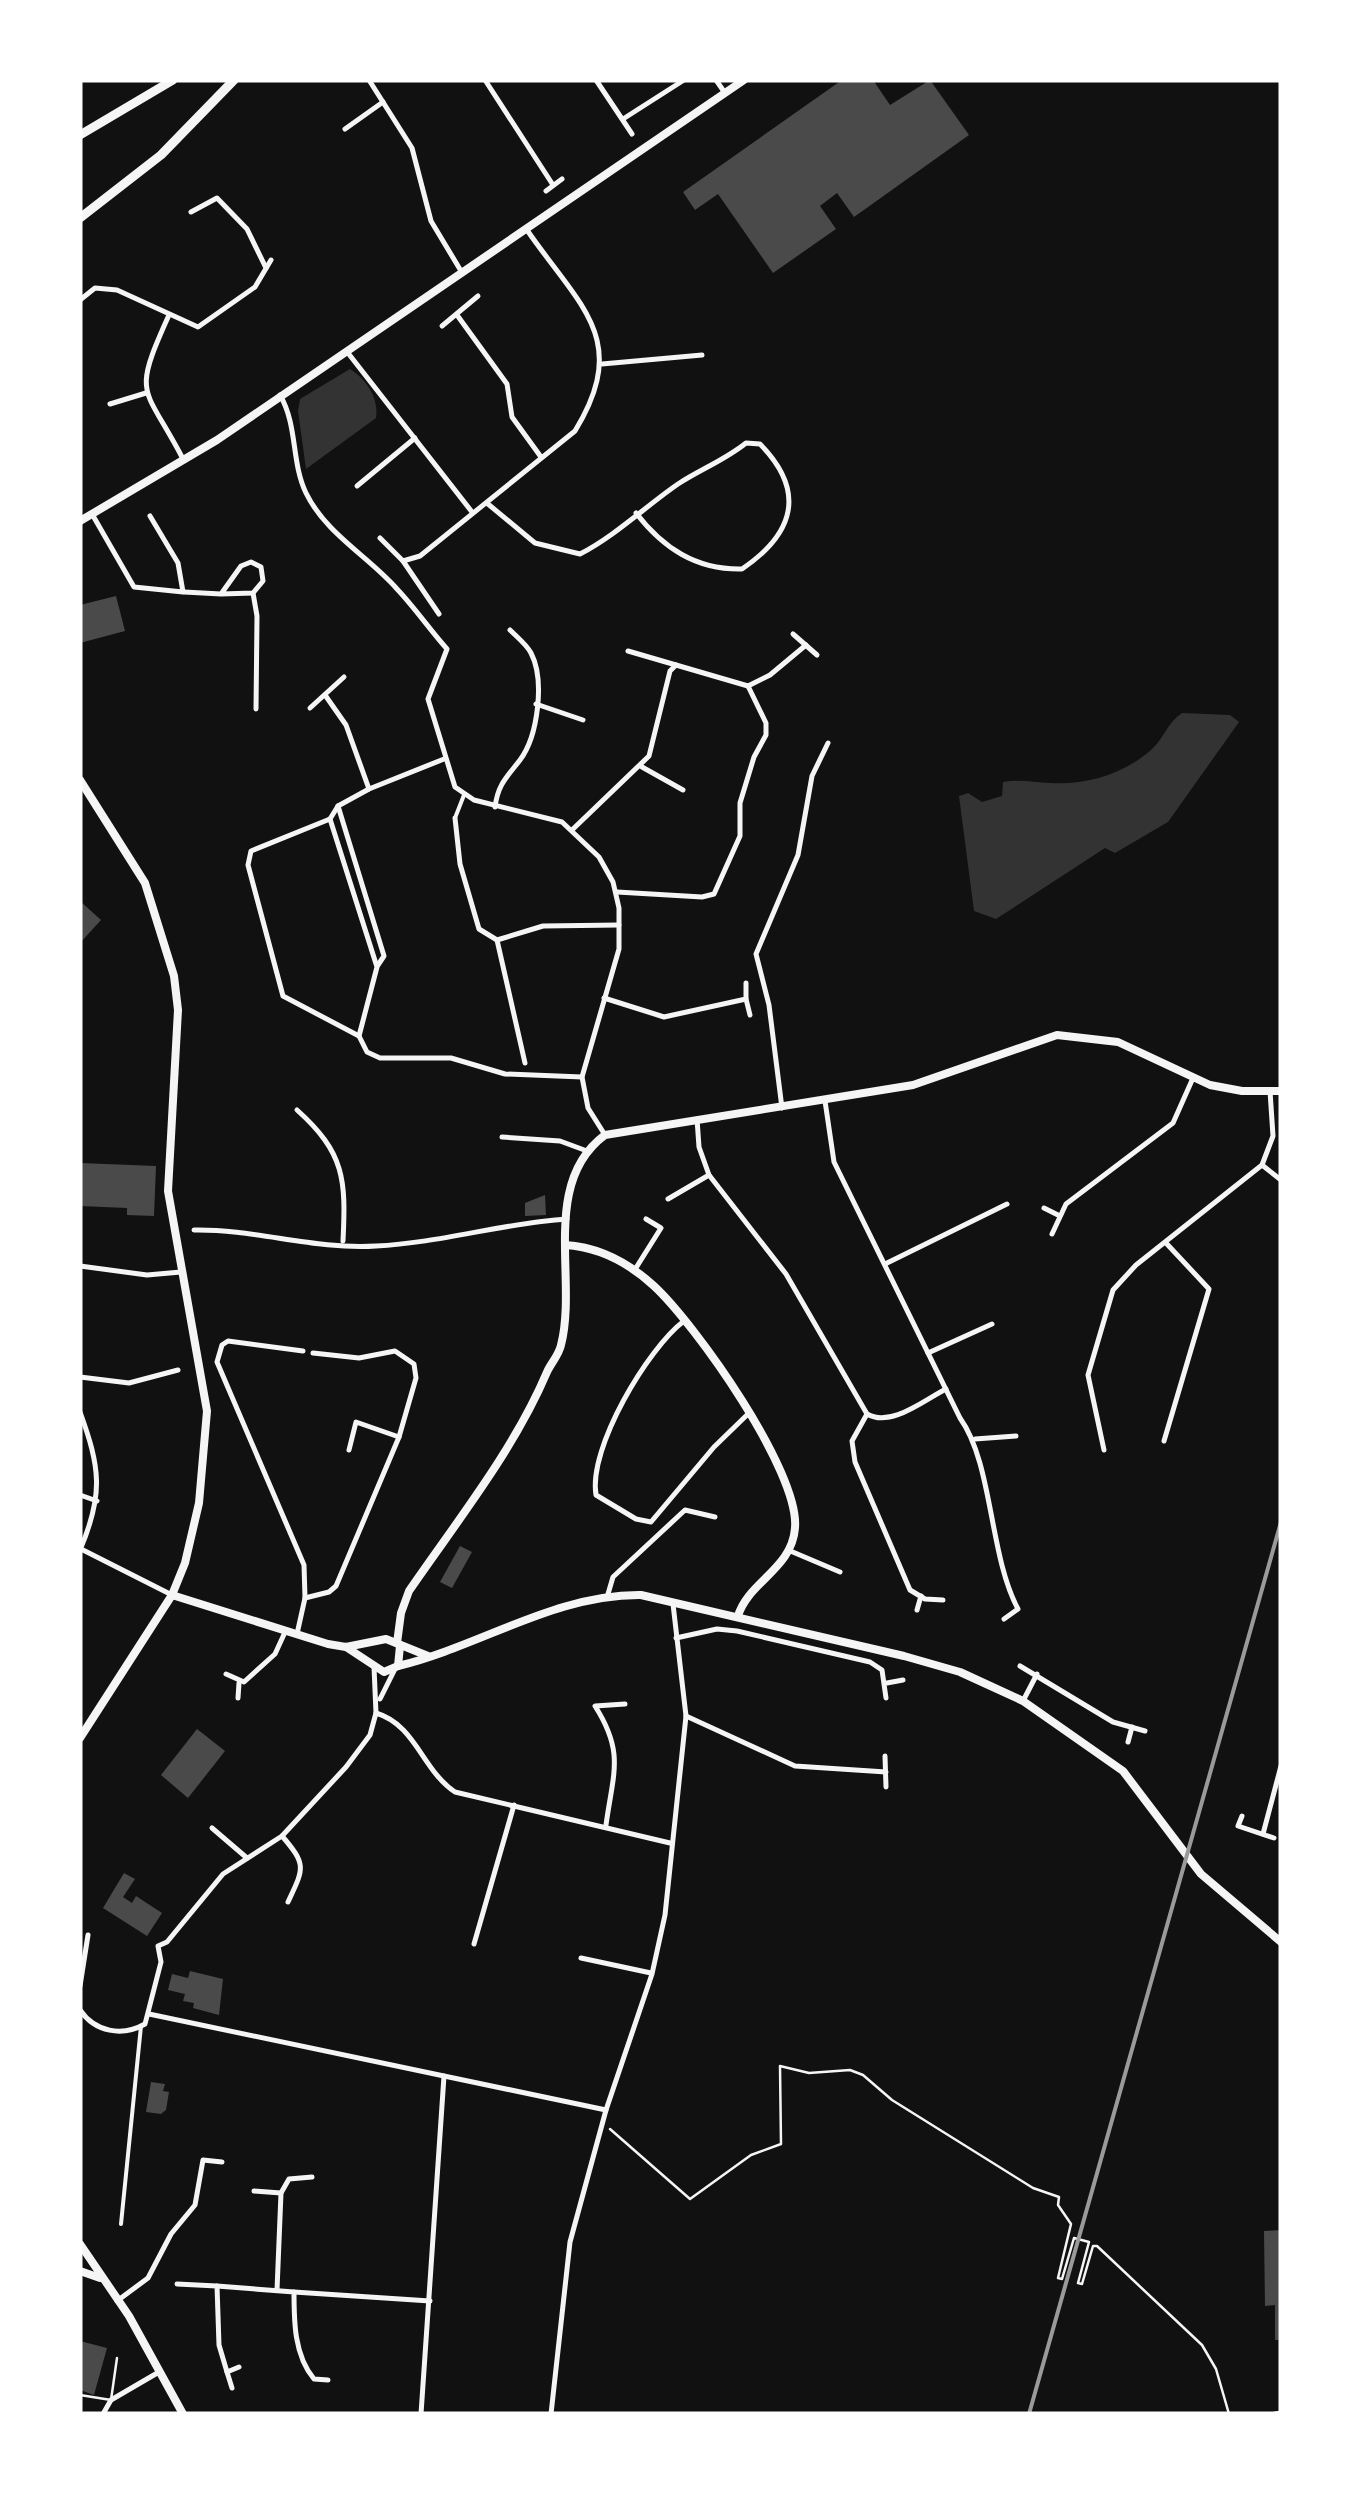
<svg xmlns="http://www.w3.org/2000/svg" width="1361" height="2494" font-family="'Archivo Narrow',sans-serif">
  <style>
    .water { fill: #333 }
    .building { fill: #4a4a4a }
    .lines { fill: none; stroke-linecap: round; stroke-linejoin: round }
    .path { stroke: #f5f5f5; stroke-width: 2.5 }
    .service { stroke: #f5f5f5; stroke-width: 2.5 }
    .pedestrian { stroke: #f5f5f5; stroke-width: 4 }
    .minor { stroke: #f5f5f5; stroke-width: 5 }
    .tertiary { stroke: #f5f5f5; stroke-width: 8 }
    .trunk { stroke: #f5f5f5; stroke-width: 9 }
    .rail { stroke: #9a9a9a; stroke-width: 4 }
  </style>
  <rect width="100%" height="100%" fill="#111"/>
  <g class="water">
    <path d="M350,369C366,379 379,398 376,418L306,469L298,411L300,399Z"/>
    <path d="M1182,713L1230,715L1239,722L1168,822L1115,853L1105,848L996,919L974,911L959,796L968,793L982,802L1002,796L1003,782C1020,779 1033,782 1050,783C1088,785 1124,774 1152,749C1164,738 1167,723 1182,713Z"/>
  </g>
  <g class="building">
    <path d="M842,80H873L890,105L930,80L969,135L854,217L837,193L820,206L836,229L773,273L718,194L695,210L683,192Z"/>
    <path d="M116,596L125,631L80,643V605Z"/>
    <path d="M80,901L101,920L80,943Z"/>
    <path d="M80,1163L156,1166L154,1216L127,1215V1208L80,1206Z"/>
    <path d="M545,1195L546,1215L525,1216V1203Z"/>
    <path d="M460,1546L472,1552L452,1588L440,1582Z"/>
    <path d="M197,1729L225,1751L188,1798L161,1775Z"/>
    <path d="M124,1873L135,1879L123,1897L132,1903L136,1896L162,1913L147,1936L103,1908Z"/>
    <path d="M190,1971L223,1979L219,2015L193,2008L194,2003L183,2001L185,1994L168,1990L172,1974L188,1978Z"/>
    <path d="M151,2082L165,2084L163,2091L169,2092L166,2110L161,2114L146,2112Z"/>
    <path d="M1281,2230V2340H1275V2305L1265,2306L1264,2231Z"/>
    <path d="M80,2341L107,2348L94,2395L80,2390Z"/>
  </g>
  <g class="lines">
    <path class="path" d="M610,2129L690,2199L751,2155L781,2144L780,2066L809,2073L850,2070L863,2075L892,2100L1033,2188L1059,2197L1058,2205L1071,2224L1058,2278L1062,2279L1074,2238L1089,2242L1078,2283L1082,2284L1093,2246H1097L1202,2345L1216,2369L1229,2414"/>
    <path class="service" d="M80,2395L111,2400L117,2358"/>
    <g class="pedestrian">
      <path d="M455,818L464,795"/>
      <path d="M121,2224L141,2026"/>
    </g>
    <g class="minor">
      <path d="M369,80L412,148L431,221L461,271"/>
      <path d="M485,80L553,185"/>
      <path d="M596,80L632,134"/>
      <path d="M716,80L725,93"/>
      <path d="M623,119L684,80"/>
      <path d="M345,129L383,102"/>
      <path d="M546,191L562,179"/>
      <path d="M191,212L217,198L247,229L266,268"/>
      <path d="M80,300L95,288L117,290L198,327L255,287L271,260"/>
      <path d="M169,315C131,399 144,384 183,459"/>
      <path d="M457,315L507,384L512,417L541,457"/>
      <path d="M442,326L478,296"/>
      <path d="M348,353L472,512"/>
      <path d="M602,364L702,355"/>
      <path d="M280,395C298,426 291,462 306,493C326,534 368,556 397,589C415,608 430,630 447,649L428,699L455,787L474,800L562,822L599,857L613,882L619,908V949L582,1077L588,1108L605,1135"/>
      <path d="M110,404L146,393"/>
      <path d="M357,486L415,438"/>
      <path d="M488,504L535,543L580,554C615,536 646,506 678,484C701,469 725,460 746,443L760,444C806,491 795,533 742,569C696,570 663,548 636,513"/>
      <path d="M92,514L134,587L183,592L178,563L150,516"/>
      <path d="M380,538L403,561L420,556L575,431C631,339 580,307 527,230"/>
      <path d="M403,561L439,614"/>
      <path d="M184,592L221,594L241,566L251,562L261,567L263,581L253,593L221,594"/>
      <path d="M253,593L257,616L256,709"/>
      <path d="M793,634L817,655"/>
      <path d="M628,651L676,665"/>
      <path d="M325,695L346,725L369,789"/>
      <path d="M536,704L583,720"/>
      <path d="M310,708L344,677"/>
      <path d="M444,759L369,789L338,806L330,819L251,851L248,865L283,996L359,1036L367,1052L380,1058H451L505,1074L582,1077"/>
      <path d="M642,767L683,790"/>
      <path d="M338,806L384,956L378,965"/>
      <path d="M495,807C498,784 507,777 520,760C538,736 545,680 531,653C527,645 517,637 510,630"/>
      <path d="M455,818L460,864L479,929L497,940L543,926L619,925"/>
      <path d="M330,819L377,967L359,1036"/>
      <path d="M572,830L649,756L670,671L676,665L748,686L770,675L806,645"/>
      <path d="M617,892L702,897L714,894L740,836V803L754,757L766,735V723L748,686"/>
      <path d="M497,940L525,1063"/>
      <path d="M604,998L664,1017L746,999V983"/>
      <path d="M746,999L750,1015"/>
      <path d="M825,1101L834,1162L960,1418C993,1464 989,1555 1018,1609L1004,1619"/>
      <path d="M782,1108L769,1005L756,954L798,855L812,776L828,743"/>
      <path d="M297,1110C345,1153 346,1180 343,1241"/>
      <path d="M697,1119L699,1147L709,1175L786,1274L867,1414C891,1428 924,1400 946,1389"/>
      <path d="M502,1137L560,1141L587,1151"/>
      <path d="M1262,1165L1281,1180"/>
      <path d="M668,1199L709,1175"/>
      <path d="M1044,1208L1058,1215"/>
      <path d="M194,1230C255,1229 315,1250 376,1246C440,1243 503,1223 567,1219"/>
      <path d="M1052,1234L1066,1204L1173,1123L1193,1078"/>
      <path d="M885,1264L1007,1204"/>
      <path d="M80,1266L147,1275L181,1272"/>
      <path d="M634,1271L661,1228L646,1219"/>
      <path d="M684,1321C648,1348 588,1448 596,1495L636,1519L651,1522L714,1447L749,1413"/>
      <path d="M313,1353L359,1358L395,1351L414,1364L416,1378L399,1437L356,1422L349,1450"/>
      <path d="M928,1353L992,1324"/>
      <path d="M80,1377L129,1383L178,1370"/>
      <path d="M80,1412C100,1467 104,1494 80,1550"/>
      <path d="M867,1414L852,1441L855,1462L910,1590L925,1599L943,1600"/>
      <path d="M975,1439L1016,1436"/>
      <path d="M1164,1441L1209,1289L1166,1243"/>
      <path d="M1104,1450L1088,1375L1113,1290L1136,1265L1262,1165L1273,1136L1270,1091"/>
      <path d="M80,1495L97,1501"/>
      <path d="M81,1549L172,1595"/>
      <path d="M788,1550L840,1572"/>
      <path d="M608,1594L613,1577L685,1510L715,1517"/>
      <path d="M305,1598L329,1592L336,1586L399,1437"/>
      <path d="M917,1610L921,1596"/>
      <path d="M297,1634L305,1598L304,1565L217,1362L222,1345L228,1341L303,1351"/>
      <path d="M676,1638L717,1629L737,1631L870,1662L882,1670L886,1698"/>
      <path d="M1020,1666L1113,1722L1145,1731"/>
      <path d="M226,1674L244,1682L275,1654L286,1630"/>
      <path d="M887,1683L903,1680"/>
      <path d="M238,1698L239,1683"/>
      <path d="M380,1699L395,1669"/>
      <path d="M1023,1701L1037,1674"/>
      <path d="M376,1713C416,1725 422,1770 455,1792L670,1843"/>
      <path d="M686,1716L795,1766L886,1772"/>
      <path d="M1128,1742L1132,1727"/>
      <path d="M885,1756L886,1787"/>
      <path d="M1242,1816L1238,1826L1274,1838"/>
      <path d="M606,1825C613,1773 625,1753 595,1706L625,1704"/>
      <path d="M212,1828L247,1858"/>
      <path d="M1263,1834L1281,1766"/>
      <path d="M282,1836C307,1865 304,1868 288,1902"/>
      <path d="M474,1944L514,1805"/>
      <path d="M581,1958L651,1973"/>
      <path d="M80,1986L88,1935"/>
      <path d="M80,2010C95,2032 122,2037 145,2024L161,1962L158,1946L167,1942L223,1874L282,1836L346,1767L370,1735L376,1713L374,1667"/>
      <path d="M149,2014L606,2110"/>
      <path d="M254,2191L281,2193"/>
      <path d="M177,2284L217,2286L219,2345L227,2372L239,2367"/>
      <path d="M217,2286L294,2292C294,2321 294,2355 314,2379L328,2380"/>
      <path d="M277,2290L281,2193L289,2179L312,2177"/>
      <path d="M294,2292L430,2301"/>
      <path d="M117,2301L148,2278L171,2234L195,2205L203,2160L222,2162"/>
      <path d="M227,2372L232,2388"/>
      <path d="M103,2414L111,2400L159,2372"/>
      <path d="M421,2414L444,2076"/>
      <path d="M551,2414L570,2242L606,2110L652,1974L665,1915L686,1716L673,1604"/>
      <path d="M1275,2414L1281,2413"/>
    </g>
    <g class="tertiary">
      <path d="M80,521L217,440L744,80"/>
      <path d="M80,780L145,883L174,976L178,1010L168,1191L207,1411L199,1503L185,1563L172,1595L80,1738"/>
      <path d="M565,1245C599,1247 629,1263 654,1286C696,1325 800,1472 795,1528C792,1569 748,1582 738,1616"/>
      <path d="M172,1595L328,1644L346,1647L386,1639L428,1656"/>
      <path d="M397,1643L401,1613L409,1591C457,1521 514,1450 547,1372C551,1363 559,1355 561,1345C578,1279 540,1183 605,1135L913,1085L1057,1035L1118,1042L1210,1085L1242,1091H1281"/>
      <path d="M346,1647L384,1672L398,1666L400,1646"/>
      <path d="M398,1666C481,1646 555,1594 641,1595L904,1656L960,1672L1023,1701L1123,1771L1201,1874L1281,1942"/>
      <path d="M80,2244L129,2316L183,2414"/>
      <path d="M80,2271L100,2278"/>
    </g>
    <g class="trunk">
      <path d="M80,135L173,80"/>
      <path d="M80,218L161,155L234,80"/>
    </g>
    <path class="rail" d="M1029,2414L1281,1522"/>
  </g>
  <rect width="1361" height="2494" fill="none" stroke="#ffffff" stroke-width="165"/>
</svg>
